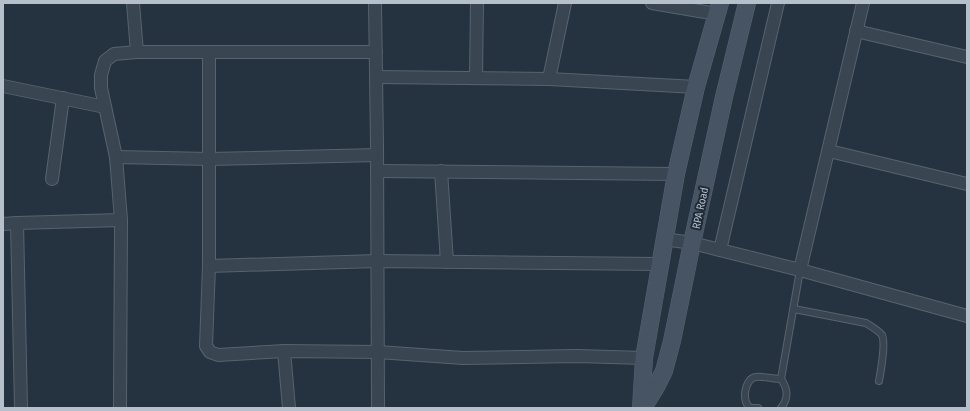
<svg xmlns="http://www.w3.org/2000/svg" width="970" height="411" font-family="'Fira Sans Condensed',sans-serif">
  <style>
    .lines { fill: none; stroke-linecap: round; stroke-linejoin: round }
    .lane-casing { stroke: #57636e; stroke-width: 8 }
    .street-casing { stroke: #57636e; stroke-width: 14 }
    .secondary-casing { stroke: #57636e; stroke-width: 18 }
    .lane { stroke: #394550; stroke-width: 6 }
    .street { stroke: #394550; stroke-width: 12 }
    .secondary { stroke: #475463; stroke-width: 17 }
    .labels { text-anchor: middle; stroke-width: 4; stroke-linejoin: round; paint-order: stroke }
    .street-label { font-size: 11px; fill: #b6c0cb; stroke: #1e2a35 }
  </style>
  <rect width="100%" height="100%" fill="#253340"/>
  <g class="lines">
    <defs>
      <g id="lane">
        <path d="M794,309L866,323C872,327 878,330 882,335C886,344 881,370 879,381"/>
        <path d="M781,379L800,270"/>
        <path d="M758,408C757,408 752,408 751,408C741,404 744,378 756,377C763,376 774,379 781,379C788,389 789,398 781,408"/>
      </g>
      <g id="street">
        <path d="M133,3L137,52"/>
        <path d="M375,3L377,145L378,408"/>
        <path d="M652,3L717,14"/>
        <path d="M856,31L967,57"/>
        <path d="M209,52V266L206,346L210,352L218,355L284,351L378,352L463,358L577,356L644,358"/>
        <path d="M376,77L549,79L565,3"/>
        <path d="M476,78L477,3"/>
        <path d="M549,79L696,87"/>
        <path d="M3,86L105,107"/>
        <path d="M829,151L967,184"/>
        <path d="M116,157L209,159L377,155"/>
        <path d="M377,171L676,174"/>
        <path d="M441,171L447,262"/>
        <path d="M52,179L63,98"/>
        <path d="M3,224L17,223"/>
        <path d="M664,239L692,243L800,270L967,316"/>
        <path d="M720,250L778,3"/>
        <path d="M209,266L378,261L660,264"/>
        <path d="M800,270L863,3"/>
        <path d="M284,351L289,408"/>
        <path d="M21,408L17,223L121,220"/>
        <path d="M120,408L121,220L116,157L101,88V75L105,61L114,54L137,52H376"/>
      </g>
      <g id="secondary">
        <path d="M641,408L644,358L676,174L696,87L720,3"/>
        <path d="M643,408L656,387L664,371L672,341L692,243L724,97L747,3"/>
      </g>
    </defs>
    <use href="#lane" class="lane-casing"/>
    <use href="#street" class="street-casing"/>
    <use href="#secondary" class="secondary-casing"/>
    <use href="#lane" class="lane"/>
    <use href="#street" class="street"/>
    <use href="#secondary" class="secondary"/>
  </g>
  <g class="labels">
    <g class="street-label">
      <text transform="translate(700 208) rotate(-78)" y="4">RPA Road</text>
    </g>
  </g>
  <rect width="970" height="411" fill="none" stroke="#b6c0cb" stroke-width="8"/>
</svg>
